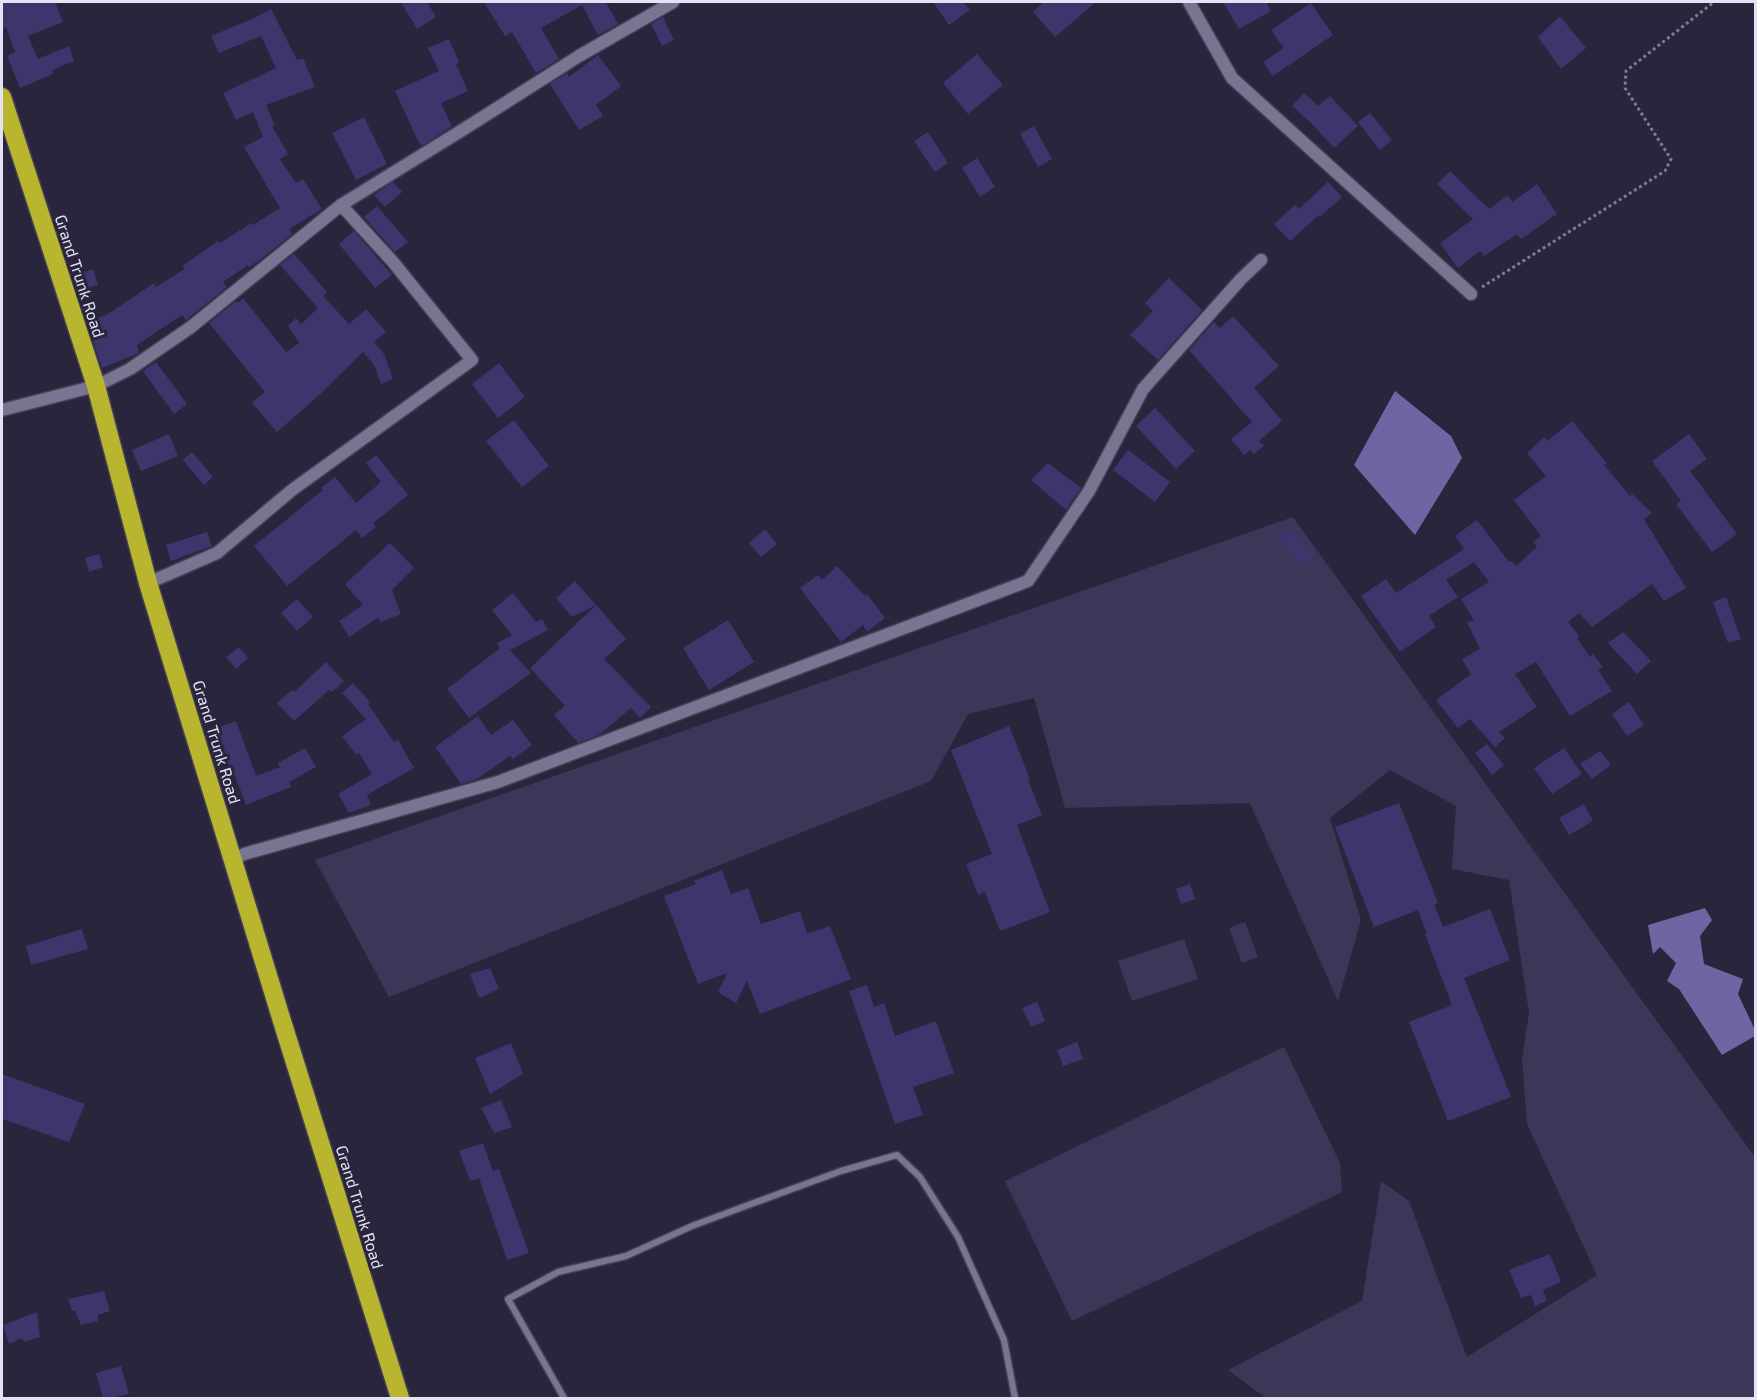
<svg xmlns="http://www.w3.org/2000/svg" width="1757" height="1400" font-family="'Exo 2',sans-serif">
  <style>
    .green { fill: #3b3758 }
    .water { fill: #6d66a3 }
    .building { fill: #3e356d }
    .lines { fill: none; stroke-linecap: round; stroke-linejoin: round }
    .lane-casing { stroke: #444156; stroke-width: 9 }
    .street-casing { stroke: #444156; stroke-width: 15 }
    .highway-casing { stroke: #444156; stroke-width: 21 }
    .path { stroke: #7e7c90; stroke-width: 3; stroke-dasharray: 3 3; stroke-linecap: butt }
    .lane { stroke: #777592; stroke-width: 6 }
    .street { stroke: #777592; stroke-width: 12 }
    .highway { stroke: #b9b52e; stroke-width: 18 }
    .labels { text-anchor: middle; stroke-width: 6; stroke-linejoin: round; paint-order: stroke }
    .street-label { font-size: 16px; fill: #e4e3f3; stroke: #28253d }
  </style>
  <rect width="100%" height="100%" fill="#28253d"/>
  <g class="green">
    <path d="M1293,517L1755,1157V1398H1266L1228,1370L1362,1301L1381,1181L1409,1201L1467,1357L1597,1275L1527,1124L1522,1059L1529,1013L1509,880L1452,869L1456,806L1390,770L1330,818L1361,920L1338,1001L1250,803L1065,808L1034,698L968,714L931,781L389,997L315,860Z"/>
    <path d="M1245,922L1258,957L1242,963L1229,928Z"/>
    <path d="M1184,939L1198,979L1132,1001L1118,961Z"/>
    <path d="M1284,1047L1340,1163L1342,1192L1072,1321L1005,1181Z"/>
  </g>
  <g class="water">
    <path d="M1395,391L1451,436L1462,458L1415,535L1354,465Z"/>
    <path d="M1705,908L1712,920L1700,936L1704,964L1743,979L1738,994L1755,1030V1036L1722,1055L1679,989L1667,981L1676,963L1660,947L1653,954L1648,925Z"/>
  </g>
  <g class="building">
    <path d="M2,2H55L63,22L28,36L38,59L69,46L74,61L52,70L53,74L20,88L7,56L15,52L6,27L2,29Z"/>
    <path d="M401,2H427L436,17L417,29Z"/>
    <path d="M484,2H606L618,24L598,35L582,5L541,28L559,59L536,73L512,32L505,36Z"/>
    <path d="M933,2H963L970,10L949,25Z"/>
    <path d="M1044,2H1096L1055,37L1033,12Z"/>
    <path d="M1223,2H1266L1271,11L1239,29Z"/>
    <path d="M1311,3L1333,35L1273,76L1263,62L1284,48L1271,30Z"/>
    <path d="M271,9L297,60L303,58L315,87L266,105L275,125L272,126L288,154L280,159L296,183L303,179L322,209L289,229L292,234L261,259L249,267L248,265L223,282L227,287L186,320L182,315L137,345L139,353L102,368L87,322L108,314L154,283L156,287L185,269L182,266L218,241L220,243L251,223L253,225L280,208L244,147L263,137L253,112L236,120L223,93L276,68L261,36L219,53L211,36L252,19Z"/>
    <path d="M1560,16L1586,48L1561,69L1538,37Z"/>
    <path d="M663,17L674,40L662,46L651,24Z"/>
    <path d="M449,39L459,62L456,64L468,91L441,103L452,126L425,144L420,145L395,91L439,71L428,48Z"/>
    <path d="M977,54L1003,85L968,114L943,83Z"/>
    <path d="M598,55L621,86L596,105L603,116L579,130L550,84L567,73L569,77Z"/>
    <path d="M1304,93L1318,106L1330,96L1358,126L1334,148L1311,123L1292,106Z"/>
    <path d="M1370,113L1392,140L1380,150L1358,122Z"/>
    <path d="M364,117L387,164L356,180L332,133Z"/>
    <path d="M1034,126L1052,159L1038,167L1020,134Z"/>
    <path d="M928,132L948,163L935,172L914,141Z"/>
    <path d="M977,158L995,187L980,197L962,168Z"/>
    <path d="M1450,171L1489,209L1508,195L1512,202L1537,184L1557,214L1521,239L1517,234L1484,256L1480,251L1458,268L1440,243L1473,219L1437,184Z"/>
    <path d="M393,182L402,192L385,207L374,195Z"/>
    <path d="M1328,182L1342,197L1321,216L1319,215L1290,241L1274,224L1295,205L1299,209Z"/>
    <path d="M377,206L408,242L395,252L364,217Z"/>
    <path d="M354,231L392,275L375,288L339,244Z"/>
    <path d="M294,254L327,292L323,296L349,324L366,309L386,332L374,342L384,354L393,379L381,384L374,365L363,352L318,396L277,432L252,403L265,392L209,323L236,301L238,303L243,298L286,352L299,343L288,326L296,318L301,324L318,308L280,265Z"/>
    <path d="M93,269L98,285L77,292L72,276Z"/>
    <path d="M1169,278L1202,310L1158,360L1130,335L1153,311L1145,303Z"/>
    <path d="M1233,316L1279,366L1254,388L1282,421L1259,441L1264,446L1254,454L1250,450L1244,455L1231,439L1252,422L1189,350L1214,322L1220,328Z"/>
    <path d="M156,362L187,404L174,414L143,371Z"/>
    <path d="M499,363L525,397L498,418L472,384Z"/>
    <path d="M1155,408L1195,451L1176,469L1136,426Z"/>
    <path d="M514,420L549,466L522,487L486,441Z"/>
    <path d="M1572,421L1607,463L1604,465L1630,496L1632,494L1652,513L1644,519L1686,588L1664,601L1652,584L1592,627L1579,613L1568,622L1579,636L1577,638L1590,657L1593,654L1603,667L1598,670L1612,691L1570,716L1536,662L1515,674L1537,707L1499,732L1505,738L1495,747L1470,719L1458,728L1436,700L1471,674L1462,659L1480,649L1467,622L1474,620L1461,599L1489,582L1474,562L1446,580L1458,597L1429,616L1436,627L1400,652L1361,596L1386,579L1396,593L1464,549L1455,536L1477,520L1509,562L1512,561L1516,566L1537,547L1533,542L1541,536L1514,500L1546,476L1527,453L1544,437L1547,441Z"/>
    <path d="M169,434L178,456L141,471L132,450Z"/>
    <path d="M1689,434L1707,459L1690,471L1737,534L1712,552L1676,504L1681,501L1652,461Z"/>
    <path d="M1128,450L1170,482L1155,502L1113,470Z"/>
    <path d="M192,452L213,477L204,485L183,460Z"/>
    <path d="M376,455L408,495L373,523L376,527L362,538L356,530L287,586L254,546L323,490L321,488L335,477L356,503L381,482L366,463Z"/>
    <path d="M1048,463L1081,488L1066,510L1031,480Z"/>
    <path d="M1290,527L1314,556L1301,566L1278,537Z"/>
    <path d="M765,529L777,544L761,557L749,543Z"/>
    <path d="M207,532L212,546L171,561L166,545Z"/>
    <path d="M390,543L414,568L392,590L401,614L380,622L379,617L349,637L339,621L363,605L345,584Z"/>
    <path d="M99,554L103,567L89,572L85,558Z"/>
    <path d="M837,566L865,596L867,594L885,618L867,632L863,625L841,642L800,588L818,575L822,580Z"/>
    <path d="M575,581L626,639L604,659L651,707L640,718L631,708L599,735L578,743L554,715L565,706L530,668L596,605L572,617L556,598Z"/>
    <path d="M513,593L536,622L542,619L548,630L510,650L531,673L469,718L447,689L500,648L497,643L512,635L492,610Z"/>
    <path d="M1726,597L1741,639L1728,643L1713,602Z"/>
    <path d="M297,599L313,617L297,631L281,613Z"/>
    <path d="M728,620L754,662L709,690L683,648Z"/>
    <path d="M1623,632L1651,661L1637,674L1608,643Z"/>
    <path d="M239,647L248,658L236,669L226,657Z"/>
    <path d="M326,662L344,681L332,692L329,690L294,721L277,703L292,690L294,692Z"/>
    <path d="M353,683L370,702L368,704L394,742L398,740L414,768L367,795L371,805L349,813L338,794L372,774L359,753L356,755L342,736L366,719L342,693Z"/>
    <path d="M1629,702L1644,725L1627,736L1612,714Z"/>
    <path d="M478,716L491,735L513,720L532,745L513,759L510,756L477,779L461,784L435,747Z"/>
    <path d="M236,721L256,776L280,767L278,763L305,748L316,767L289,782L291,787L246,805L235,776L231,777L214,729Z"/>
    <path d="M1009,726L1030,779L1028,780L1042,815L1017,825L1050,912L1000,931L985,892L978,895L966,864L992,854L951,750Z"/>
    <path d="M1487,744L1504,765L1492,775L1475,753Z"/>
    <path d="M1564,748L1582,774L1552,794L1534,768Z"/>
    <path d="M1600,751L1611,765L1592,779L1580,764Z"/>
    <path d="M1399,803L1438,903L1434,904L1443,927L1490,909L1510,960L1464,978L1511,1097L1448,1121L1409,1022L1452,1005L1425,934H1427L1418,910L1374,927L1335,827Z"/>
    <path d="M1584,804L1593,821L1569,835L1559,818Z"/>
    <path d="M722,870L731,894L748,888L761,924L800,911L807,934L830,926L851,979L760,1014L747,981L736,1003L718,992L727,973L698,984L664,896L696,884L694,881Z"/>
    <path d="M1190,884L1195,899L1181,904L1176,889Z"/>
    <path d="M82,929L88,949L31,965L26,946Z"/>
    <path d="M490,968L499,989L479,998L470,974Z"/>
    <path d="M867,985L874,1007L884,1003L895,1036L936,1021L954,1073L913,1087L923,1115L895,1124L849,991Z"/>
    <path d="M1037,1002L1045,1021L1031,1027L1022,1008Z"/>
    <path d="M1077,1042L1083,1059L1063,1066L1057,1050Z"/>
    <path d="M511,1043L523,1074L490,1094L475,1058Z"/>
    <path d="M2,1074L85,1104L69,1142L2,1119Z"/>
    <path d="M501,1100L512,1127L494,1133L481,1108Z"/>
    <path d="M483,1143L493,1171L499,1169L529,1253L507,1260L479,1178L470,1181L459,1151Z"/>
    <path d="M1550,1254L1561,1282L1543,1290L1547,1301L1535,1306L1531,1295L1521,1298L1509,1270Z"/>
    <path d="M104,1291L110,1311L98,1315V1321L81,1325L75,1311H72L68,1299Z"/>
    <path d="M37,1312L40,1337L24,1342L22,1338L9,1344L3,1325Z"/>
    <path d="M121,1366L129,1394L110,1398H103L96,1373Z"/>
  </g>
  <g class="lines">
    <defs>
      <path id="lane" d="M564,1398L508,1299L558,1272L626,1256L692,1226L751,1204L841,1171L897,1155L920,1177L958,1237L1004,1340L1015,1398"/>
      <g id="street">
        <path d="M1189,2L1232,78L1471,294"/>
        <path d="M2,410L96,386L130,369L191,327L341,205L464,129L579,56L673,2"/>
        <path d="M148,583L217,553L292,490L472,360L393,262L341,205"/>
        <path d="M232,860L244,854L498,782L1028,581L1089,491L1143,389L1241,279L1261,260"/>
      </g>
      <path id="highway" d="M2,97L96,386L148,583L282,1021L400,1398"/>
    </defs>
    <use href="#lane" class="lane-casing"/>
    <use href="#street" class="street-casing"/>
    <use href="#highway" class="highway-casing"/>
    <path class="path" d="M1482,287L1665,171L1671,159L1625,88L1626,71L1714,2"/>
    <use href="#lane" class="lane"/>
    <use href="#street" class="street"/>
    <use href="#highway" class="highway"/>
  </g>
  <g class="labels">
    <g class="street-label">
      <text transform="translate(80 276) rotate(72)" y="6">Grand Trunk Road</text>
      <text transform="translate(217 742) rotate(73)" y="6">Grand Trunk Road</text>
      <text transform="translate(360 1207) rotate(73)" y="6">Grand Trunk Road</text>
    </g>
  </g>
  <rect width="1757" height="1400" fill="none" stroke="#e4e3f3" stroke-width="6"/>
</svg>
